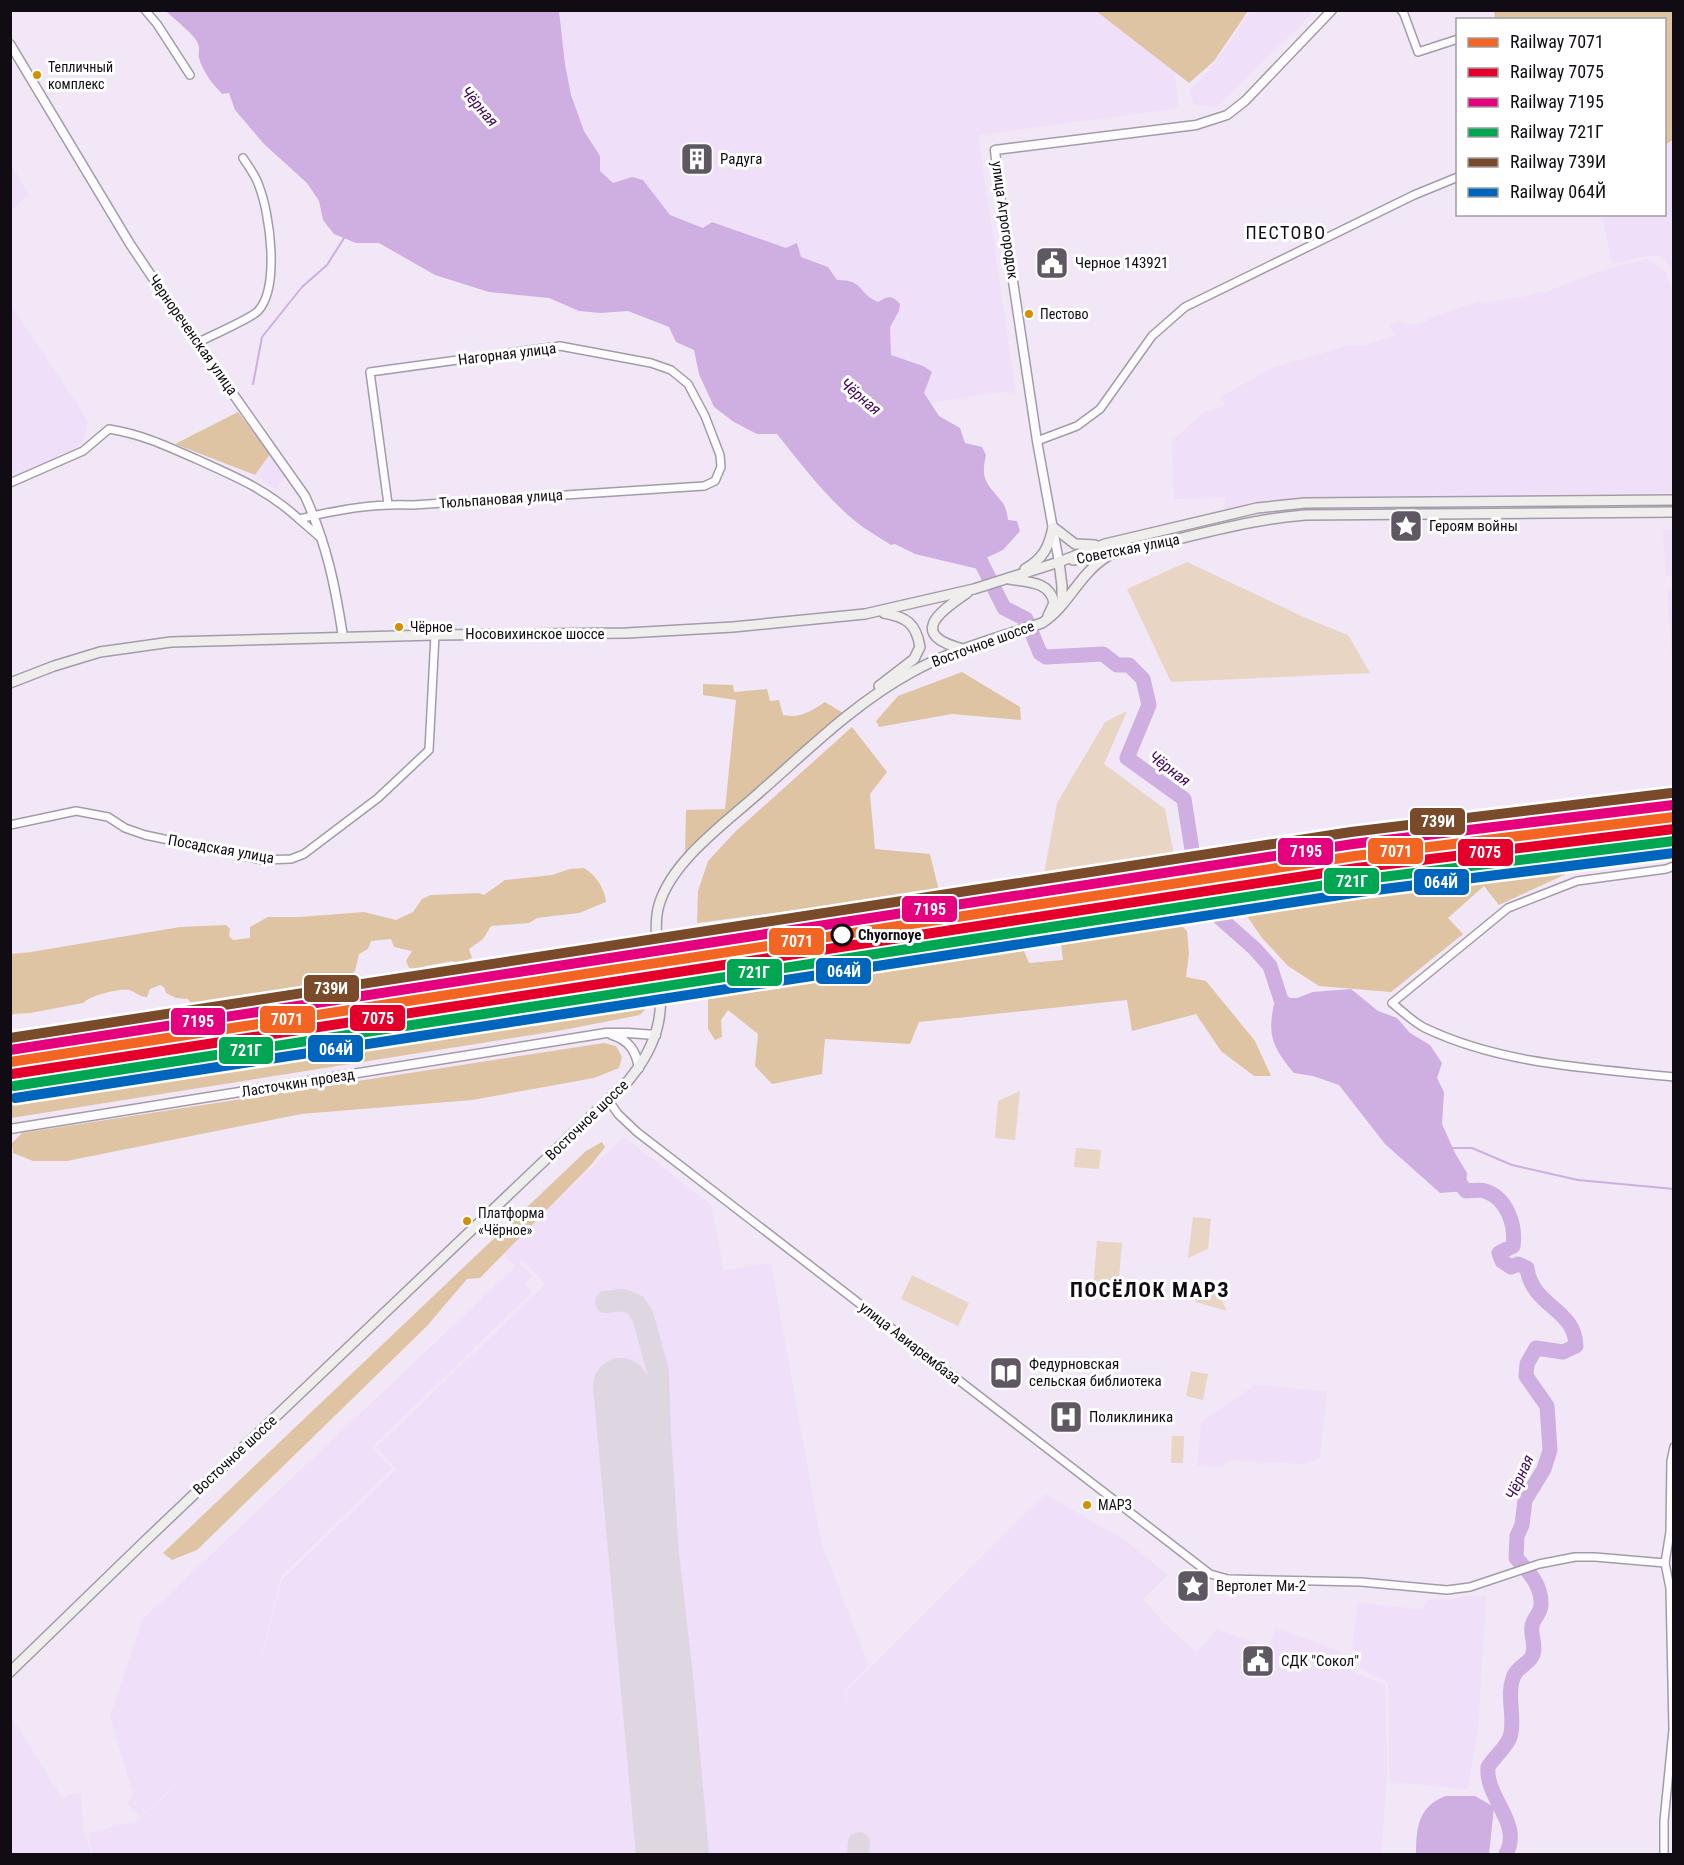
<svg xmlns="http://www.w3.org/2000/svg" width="1684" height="1865" font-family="'Roboto Condensed',sans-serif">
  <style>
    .built { fill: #efdff8; fill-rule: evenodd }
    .green { fill: #e8d5c4 }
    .forest { fill: #dfc4a3 }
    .water { fill: #cfaee2 }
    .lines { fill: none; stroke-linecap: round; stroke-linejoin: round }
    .stream { stroke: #cfaee2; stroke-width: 2 }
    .river { stroke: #cfaee2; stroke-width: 15 }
    .taxiway { stroke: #ded7e1; stroke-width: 22 }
    .runway { stroke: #ded7e1; stroke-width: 56 }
    .minor-casing { stroke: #a39ca8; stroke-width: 10 }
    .tertiary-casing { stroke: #a39ca8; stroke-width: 11 }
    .secondary-casing { stroke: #a39ca8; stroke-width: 12 }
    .minor { stroke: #fdfbfe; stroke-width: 7 }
    .tertiary { stroke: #fdfbfe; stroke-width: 8 }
    .secondary { stroke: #f0eded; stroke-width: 9 }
    .rail-1-casing { stroke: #fff; stroke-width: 15 }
    .rail-2-casing { stroke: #fff; stroke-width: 15 }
    .rail-3-casing { stroke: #fff; stroke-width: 15 }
    .rail-4-casing { stroke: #fff; stroke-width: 15 }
    .rail-5-casing { stroke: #fff; stroke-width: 15 }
    .rail-6-casing { stroke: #fff; stroke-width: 15 }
    .rail-1 { stroke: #f26522; stroke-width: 10 }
    .rail-2 { stroke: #e4002b; stroke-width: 10 }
    .rail-3 { stroke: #e5007d; stroke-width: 10 }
    .rail-4 { stroke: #00a651; stroke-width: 10 }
    .rail-5 { stroke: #7a4b2a; stroke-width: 10 }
    .rail-6 { stroke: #0065bd; stroke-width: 10 }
    .bus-dot { fill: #d48f03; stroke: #fff; stroke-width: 2 }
    .stop-dot { fill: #fff; stroke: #110b14; stroke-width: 3 }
    .labels { text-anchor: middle; stroke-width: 6; stroke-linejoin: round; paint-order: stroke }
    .bus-label { font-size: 14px; fill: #110b14; stroke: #fff; text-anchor: start }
    .poi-label { font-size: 15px; fill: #110b14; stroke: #fff; text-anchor: start }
    .street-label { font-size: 15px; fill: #110b14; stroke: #fff }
    .stop-label { font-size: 15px; font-weight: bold; fill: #110b14; stroke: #fff; text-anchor: start }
    .water-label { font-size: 16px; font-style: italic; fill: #420759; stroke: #fff }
    .quarter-label { font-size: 18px; letter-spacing: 1.5px; fill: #110b14; stroke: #fff }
    .district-label { font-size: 21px; font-weight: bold; letter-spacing: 1.5px; fill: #110b14; stroke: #fff }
    .line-badge { stroke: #fff; stroke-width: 2 }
    .badge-label { font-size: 16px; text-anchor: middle; font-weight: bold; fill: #fff }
  </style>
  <rect width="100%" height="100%" fill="#f1e7f6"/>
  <g class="built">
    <path d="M559,11H1096L1174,71L1179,108L978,135L1016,394L1008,395L1007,391L930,403L924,393L923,366L891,355L890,327L899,311L887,297L878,302L869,298L859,285L837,280L828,267L801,257L786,248L712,222L703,228L670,215L643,180L632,177L613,183L600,171V156L584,131L571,95L565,64Z"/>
    <path d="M1251,11H1312L1309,17L1216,107L1194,105L1189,91L1210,69Z"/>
    <path d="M1673,140V279L1671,268L1660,255L1637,258L1612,264L1602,215L1664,214L1665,145Z"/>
    <path d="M11,164L29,195L11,210H10Z"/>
    <path d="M1647,259L1666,272L1673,295V493L1393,496L1282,500L1225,509V498L1174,499L1172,441L1203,413L1226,405L1220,397L1273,368L1349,345L1363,346L1394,336L1390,324L1398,321L1413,325L1428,321L1429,318L1467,305L1482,301L1483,303L1522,297L1540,292L1543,293L1603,270Z"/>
    <path d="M10,304L85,416L87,422L86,434L80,446L11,477Z"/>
    <path d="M270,454L285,476L276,489L255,475Z"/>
    <path d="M1663,530H1673V671L1667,589L1673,588L1671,576H1666Z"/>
    <path d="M624,1137L711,1205L724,1270L771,1263L821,1542L869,1666L845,1690L846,1710L847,1691L1045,1494L1126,1541L1168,1575L1143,1599L1163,1622L1197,1653L1217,1629L1268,1648L1276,1628L1339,1651L1342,1659L1355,1673L1385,1685L1387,1775L1381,1854H93L88,1833L136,1821L246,1724L140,1816L127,1804L133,1794L110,1716L142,1620L515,1267L503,1253ZM522,1260L546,1284L376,1447L396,1469L282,1580L254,1688L281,1576L392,1469L372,1447L532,1292L525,1284L533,1276L519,1263Z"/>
    <path d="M1255,1385L1327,1391L1320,1458L1302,1464L1231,1460L1221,1467L1197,1466L1201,1422Z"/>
    <path d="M1465,1596H1486L1478,1730L1467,1790L1390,1781L1388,1682L1359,1668L1362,1651L1352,1649L1358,1602L1423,1610L1426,1600L1455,1599Z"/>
    <path d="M12,1718L63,1800L67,1795L81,1793L83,1827L91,1854H11L10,1719Z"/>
  </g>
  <g class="green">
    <path d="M1187,562L1308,619L1348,635L1370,673L1171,682L1127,589Z"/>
    <path d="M1127,711L1104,764L1165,809L1174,855L1044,874L1057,803L1105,722Z"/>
    <path d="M1020,1091L1015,1140L995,1138L998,1101Z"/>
    <path d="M1076,1148L1101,1150L1099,1169L1074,1167Z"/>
    <path d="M1193,1217L1211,1219L1208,1249L1188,1258Z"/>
    <path d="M1097,1241L1122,1243L1118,1290L1093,1288Z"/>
    <path d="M912,1275L969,1303L958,1326L901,1299Z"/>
    <path d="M1212,1280L1227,1311L1196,1302L1190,1290Z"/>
    <path d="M1191,1371L1208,1374L1203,1400L1186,1396Z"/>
    <path d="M1172,1436H1184L1183,1463H1171Z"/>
  </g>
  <g class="forest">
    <path d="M1096,11H1248L1214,61L1189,83Z"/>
    <path d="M1494,11H1673V140L1665,145L1664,20L1495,19Z"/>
    <path d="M238,412L270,454L255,475L175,444Z"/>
    <path d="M962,672L1020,707L1021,720L952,714L879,727L876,721L898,696Z"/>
    <path d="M703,684L733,685L734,692L767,689L770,701L779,700L783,715C800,719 811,711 825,702L843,713L685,851L686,810L725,809L736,700L703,695Z"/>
    <path d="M852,727L887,772L870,794L875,849L930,854L939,891L697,923L698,891L708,861L736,831Z"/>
    <path d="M1581,867L1499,905L1484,886L1448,918L1463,934L1391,992L1319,986L1288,966L1262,938L1240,906Z"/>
    <path d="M584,868C596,875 605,889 606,902L579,913L537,918L529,923L491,926L483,939L469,949L472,958L457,964L452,961L426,966L422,969L409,968L406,961L412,951L394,947L391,939L371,941L368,949L359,954L355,971L346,979L228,1002L193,1006L188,999L176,998L166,993L164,987L160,985L150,989L147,997C139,997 136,992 129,990C119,988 89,996 83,1003L30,1013L14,1014L11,1016V954L31,952L180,927L226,925L230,929L229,936L233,940L250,938V927L268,917H299L364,912L396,920L413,912L422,899L431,895L479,893L484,895L505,880L552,875L570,869Z"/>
    <path d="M1169,914L1187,931L1189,954L1186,977L1206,981L1255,1041L1271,1076H1254L1221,1051L1196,1014L1132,1031L1127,1000L919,1022L910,1044L825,1039L822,1074L772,1084L755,1066L758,1034L728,1010L721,1020L722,1037L715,1040L708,1029V993L718,979L750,967L748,957L1010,917L1029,963L1063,960L1060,937L1077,927Z"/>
    <path d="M623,997L640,998L647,1007L640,1015L563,1030L11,1118V1086L128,1068L139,1077L214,1069L232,1057L468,1023L576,1005L585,1012L610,1000Z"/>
    <path d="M604,1043L616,1046L622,1057L619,1068L594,1078L472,1100L301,1114L67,1161H33L13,1153L12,1143L22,1133Z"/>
    <path d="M602,1142L605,1147L591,1165L480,1278L467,1279L427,1326L197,1550L172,1560L163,1553L586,1151Z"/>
  </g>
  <g class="water">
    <path d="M166,11H559L565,64L571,95L584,131L600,156V171L613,183L632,177L643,180L670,215L703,228L712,222L786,248L797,243L801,257L828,267L837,280C865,280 857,293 878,302C888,296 892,295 900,304L899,311L890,327L891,355L923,366L932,372L924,393L939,416L960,428L965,443L982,447L986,455C980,481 987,483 1002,502C1006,506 1007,514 1008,520L1017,521L1020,531L1003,550L986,558L990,564L987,573L978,569L915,554L895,544L891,545C879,537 866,530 855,521C825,496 801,464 777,434H757L734,422L714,407L699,374L694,350L676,342L669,327L628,311L600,313L579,311L549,298L489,292L435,275L379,243H356L334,234L323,220L319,201L307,183L264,144L235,110L229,93L222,94C212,83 203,72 199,58C198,51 201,47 196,40C191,32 174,19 166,11Z"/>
    <path d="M1351,989L1378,1011L1397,1018L1410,1033L1430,1045L1442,1063L1437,1078L1444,1092L1442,1124L1455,1153L1467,1173L1466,1191L1440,1193L1385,1144L1339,1085L1313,1076L1294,1073C1273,1048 1267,1036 1274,1004L1285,998H1297L1313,992Z"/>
    <path d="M1446,1796H1475L1494,1807L1489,1854H1416C1416,1828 1418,1806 1446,1796Z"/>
  </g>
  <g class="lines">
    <g class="stream">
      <path d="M253,384L262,337L302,287L327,265L344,238"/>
      <path d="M1451,1148H1472L1512,1165L1578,1180L1674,1189"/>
    </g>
    <g class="river">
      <path d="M977,554L1004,608L1026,619L1040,653L1046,657L1103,654L1117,665H1129L1143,679L1149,705L1127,758L1184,799L1199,894L1211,910L1255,949L1270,966L1281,1000L1296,1014"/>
      <path d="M1453,1175L1466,1191C1472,1191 1480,1189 1485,1191C1507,1198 1516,1225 1513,1246L1499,1253L1502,1261L1511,1267L1518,1264L1527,1268C1532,1307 1575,1308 1576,1346L1563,1352L1536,1348L1527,1364L1526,1376L1547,1406L1550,1450L1544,1469L1525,1500L1522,1525L1517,1536L1516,1558C1528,1571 1542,1585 1541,1605C1541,1613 1533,1619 1532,1626C1530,1637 1538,1648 1531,1658C1526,1665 1516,1668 1513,1678C1506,1697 1516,1718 1510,1737C1506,1748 1494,1757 1488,1767C1485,1798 1523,1823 1506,1854"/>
    </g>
    <g class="taxiway">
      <path d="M606,1302L623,1300L636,1305L643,1317L658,1371L660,1434L668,1554L682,1676L698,1854"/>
      <path d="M858,1854L859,1843"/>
    </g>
    <path class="runway" d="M621,1386L664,1854"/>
    <defs>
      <g id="minor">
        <path d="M145,10L157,24L190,75"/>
        <path d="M1401,10L1404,14L1418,52L1458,39"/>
        <path d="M197,343C208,337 252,318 258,311C280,287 270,214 259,186C256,176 249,167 243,158"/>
        <path d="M1037,441L1077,426L1100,409L1152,336L1185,307L1414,195L1458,177"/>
        <path d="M10,483L83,451L109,429C141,434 167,446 196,459C236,477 266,489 299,519C337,510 374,503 413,505L704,486L715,481L721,467L720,455L705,416L688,384L671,370L651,363L560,346L370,372L388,504"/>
        <path d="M299,519L322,539"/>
        <path d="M10,825L76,811L108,817L125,828L145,835L263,860L291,859L304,854L378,798L429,750L435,635"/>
        <path d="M1674,866L1666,869L1577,881L1508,908L1392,1003C1402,1011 1413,1022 1425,1028C1503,1065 1590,1068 1674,1077"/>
        <path d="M609,1101L618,1114L637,1132L1210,1574L1228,1579L1361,1582L1447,1590L1470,1587L1539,1564L1575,1557H1595L1665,1563"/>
        <path d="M1664,1854V1821L1673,1730L1670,1588L1665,1563L1670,1532L1671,1461L1674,1447"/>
      </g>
      <g id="tertiary">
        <path d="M10,44L130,244L183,323L305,496C327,545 335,585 343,637"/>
        <path d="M1059,562L1037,441L999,188L995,150L1196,125L1227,115L1245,101L1332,10"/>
        <path d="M612,1035C629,1040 636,1051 639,1068"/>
        <path d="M10,1129L606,1033H628L656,1035"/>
      </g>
      <g id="secondary">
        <path d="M1073,560C1151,551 1226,521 1305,515L1674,512"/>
        <path d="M1059,562L1062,586V604"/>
        <path d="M1025,569C1043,559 1049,547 1053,527L1075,544L1095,545"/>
        <path d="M1009,579C1027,582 1050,581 1054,603L1048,616"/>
        <path d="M963,649C909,635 937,613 967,593"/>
        <path d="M10,683L54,666L100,652L171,642L435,635L627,633L733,627L865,614L974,589L1059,562L1105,544L1257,508L1305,503L1674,500"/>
        <path d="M879,686L914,659L920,647C916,623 906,617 884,613"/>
        <path d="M10,1672L143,1543L628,1081C662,1040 664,1010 659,959C657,941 654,922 659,905C672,860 728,821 761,791C809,749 854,704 910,673C951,650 998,638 1042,623C1069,606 1078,574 1108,556"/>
      </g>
    </defs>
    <use href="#minor" class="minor-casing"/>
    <use href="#tertiary" class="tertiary-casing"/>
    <use href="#secondary" class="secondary-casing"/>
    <use href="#minor" class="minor"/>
    <use href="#tertiary" class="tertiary"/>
    <use href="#secondary" class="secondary"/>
    <defs>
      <path id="rail-1" d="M10,1062L1355,856L1674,817"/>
      <path id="rail-2" d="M12,1074L1357,868L1674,829"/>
      <path id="rail-3" d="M10,1050L1353,844L1673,805"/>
      <path id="rail-4" d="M14,1086L1358,880L1674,841"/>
      <path id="rail-5" d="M10,1038L1351,832L1671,793"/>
      <path id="rail-6" d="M15,1098L1360,892L1674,853"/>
    </defs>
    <use href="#rail-1" class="rail-1-casing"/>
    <use href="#rail-2" class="rail-2-casing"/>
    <use href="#rail-3" class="rail-3-casing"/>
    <use href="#rail-4" class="rail-4-casing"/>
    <use href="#rail-5" class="rail-5-casing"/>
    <use href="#rail-6" class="rail-6-casing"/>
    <use href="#rail-1" class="rail-1"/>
    <use href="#rail-2" class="rail-2"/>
    <use href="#rail-3" class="rail-3"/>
    <use href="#rail-4" class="rail-4"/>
    <use href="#rail-5" class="rail-5"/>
    <use href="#rail-6" class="rail-6"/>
  </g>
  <defs>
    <symbol id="building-square" viewBox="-11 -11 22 22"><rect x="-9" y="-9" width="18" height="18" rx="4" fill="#5f5863" stroke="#fff"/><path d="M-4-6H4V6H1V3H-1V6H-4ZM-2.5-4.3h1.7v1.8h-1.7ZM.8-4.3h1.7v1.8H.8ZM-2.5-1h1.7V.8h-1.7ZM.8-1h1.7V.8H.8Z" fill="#fff"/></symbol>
    <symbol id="civic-square" viewBox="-11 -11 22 22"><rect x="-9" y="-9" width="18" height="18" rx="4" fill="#5f5863" stroke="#fff"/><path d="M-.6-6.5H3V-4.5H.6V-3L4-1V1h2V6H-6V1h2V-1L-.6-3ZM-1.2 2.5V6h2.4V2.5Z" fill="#fff"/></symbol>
    <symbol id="sight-square" viewBox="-11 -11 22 22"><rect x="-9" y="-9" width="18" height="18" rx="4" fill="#5f5863" stroke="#fff"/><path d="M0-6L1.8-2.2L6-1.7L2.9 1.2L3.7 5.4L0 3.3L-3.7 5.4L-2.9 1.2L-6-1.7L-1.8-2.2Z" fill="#fff"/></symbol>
    <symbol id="library-square" viewBox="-11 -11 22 22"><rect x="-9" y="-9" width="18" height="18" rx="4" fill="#5f5863" stroke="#fff"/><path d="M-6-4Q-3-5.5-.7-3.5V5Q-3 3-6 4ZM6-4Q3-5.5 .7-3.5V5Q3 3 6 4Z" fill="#fff"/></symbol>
    <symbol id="hospital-square" viewBox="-11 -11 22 22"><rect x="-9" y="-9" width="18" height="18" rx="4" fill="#5f5863" stroke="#fff"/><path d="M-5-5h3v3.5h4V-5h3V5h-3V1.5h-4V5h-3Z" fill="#fff"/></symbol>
  </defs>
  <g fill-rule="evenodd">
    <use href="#building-square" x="678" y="140" width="38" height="38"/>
    <use href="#civic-square" x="1033" y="244" width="38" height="38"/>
    <use href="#sight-square" x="1387" y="507" width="38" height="38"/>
    <use href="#library-square" x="987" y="1354" width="38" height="38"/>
    <use href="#hospital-square" x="1047" y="1398" width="38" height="38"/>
    <use href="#sight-square" x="1174" y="1567" width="38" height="38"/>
    <use href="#civic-square" x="1239" y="1642" width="38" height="38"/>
  </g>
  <g class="bus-dot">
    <circle cx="37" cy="75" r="5"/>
    <circle cx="1029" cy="314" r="5"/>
    <circle cx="399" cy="627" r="5"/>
    <circle cx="467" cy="1221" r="5"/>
    <circle cx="1087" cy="1505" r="5"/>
  </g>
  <circle class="stop-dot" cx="842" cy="935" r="10"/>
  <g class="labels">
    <g class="bus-label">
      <text x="48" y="72">Тепличный<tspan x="48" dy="17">комплекс</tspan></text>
      <text x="1040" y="319">Пестово</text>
      <text x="410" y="632">Чёрное</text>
      <text x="478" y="1218">Платформа<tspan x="478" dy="17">«Чёрное»</tspan></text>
      <text x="1098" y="1510">МАРЗ</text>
    </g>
    <g class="poi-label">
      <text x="720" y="164">Радуга</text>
      <text x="1075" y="268">Черное 143921</text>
      <text x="1429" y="531">Героям войны</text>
      <text x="1029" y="1369">Федурновская<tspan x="1029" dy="17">сельская библиотека</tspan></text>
      <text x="1089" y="1422">Поликлиника</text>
      <text x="1216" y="1591">Вертолет Ми-2</text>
      <text x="1281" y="1666">СДК "Сокол"</text>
    </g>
    <g class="street-label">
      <text transform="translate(1005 220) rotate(82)" y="5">улица Агрогородок</text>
      <text transform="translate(193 335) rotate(55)" y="5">Чернореченская улица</text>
      <text transform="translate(507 354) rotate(-7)" y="5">Нагорная улица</text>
      <text transform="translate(501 499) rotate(-4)" y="5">Тюльпановая улица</text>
      <text transform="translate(1128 549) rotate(-11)" y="5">Советская улица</text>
      <text x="535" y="639">Носовихинское шоссе</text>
      <text transform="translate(983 644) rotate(-20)" y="5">Восточное шоссе</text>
      <text transform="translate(221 849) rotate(10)" y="5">Посадская улица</text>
      <text transform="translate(298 1083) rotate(-9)" y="5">Ласточкин проезд</text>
      <text transform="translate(587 1120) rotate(-44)" y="5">Восточное шоссе</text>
      <text transform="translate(910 1343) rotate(38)" y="5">улица Авиарембаза</text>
      <text transform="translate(235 1455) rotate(-43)" y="5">Восточное шоссе</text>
    </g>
    <g class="stop-label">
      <text x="858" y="940">Chyornoye</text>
    </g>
    <g class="water-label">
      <text transform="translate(480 106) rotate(49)" y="6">Чёрная</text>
      <text transform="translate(861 396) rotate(40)" y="6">Чёрная</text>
      <text transform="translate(1170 768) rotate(37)" y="6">Чёрная</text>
      <text transform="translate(1519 1477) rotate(-66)" y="6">Чёрная</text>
    </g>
    <g class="quarter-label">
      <text x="1286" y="239">ПЕСТОВО</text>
    </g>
    <g class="district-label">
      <text x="1150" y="1297">ПОСЁЛОК МАРЗ</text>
    </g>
  </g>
  <g class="line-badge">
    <rect x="1409" y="807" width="57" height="29" rx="6" fill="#7a4b2a"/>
    <rect x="1367" y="837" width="57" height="28" rx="6" fill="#f26522"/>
    <rect x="1277" y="837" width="57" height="29" rx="6" fill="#e5007d"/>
    <rect x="1457" y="838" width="57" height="29" rx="6" fill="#e4002b"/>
    <rect x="1323" y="867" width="57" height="28" rx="6" fill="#00a651"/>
    <rect x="1413" y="868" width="57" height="28" rx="6" fill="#0065bd"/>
    <rect x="901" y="895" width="57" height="28" rx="6" fill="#e5007d"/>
    <rect x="768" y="927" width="57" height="29" rx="6" fill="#f26522"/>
    <rect x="815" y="957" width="57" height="28" rx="6" fill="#0065bd"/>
    <rect x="726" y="958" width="57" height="29" rx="6" fill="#00a651"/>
    <rect x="303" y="974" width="57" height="29" rx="6" fill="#7a4b2a"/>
    <rect x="349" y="1004" width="57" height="28" rx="6" fill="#e4002b"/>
    <rect x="259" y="1005" width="57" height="29" rx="6" fill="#f26522"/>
    <rect x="170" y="1007" width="56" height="29" rx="6" fill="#e5007d"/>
    <rect x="307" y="1034" width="57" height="29" rx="6" fill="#0065bd"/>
    <rect x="218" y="1036" width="56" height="29" rx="6" fill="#00a651"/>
  </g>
  <g class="badge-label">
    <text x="1438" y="827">739И</text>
    <text x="1396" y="857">7071</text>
    <text x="1306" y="857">7195</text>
    <text x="1485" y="858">7075</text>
    <text x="1352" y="887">721Г</text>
    <text x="1441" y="888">064Й</text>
    <text x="930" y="915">7195</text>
    <text x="797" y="947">7071</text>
    <text x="844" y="977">064Й</text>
    <text x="754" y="978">721Г</text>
    <text x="331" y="994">739И</text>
    <text x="378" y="1024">7075</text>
    <text x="287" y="1025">7071</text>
    <text x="198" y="1027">7195</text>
    <text x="336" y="1055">064Й</text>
    <text x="246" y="1056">721Г</text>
  </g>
  <rect width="1684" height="1865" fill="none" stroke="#110b14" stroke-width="24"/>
  <rect x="1456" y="18" width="210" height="198" fill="#ffffff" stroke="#a09da1" stroke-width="1.5"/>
  <rect x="1468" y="38" width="30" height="9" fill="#f26522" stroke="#a09da1" stroke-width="1.5"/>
  <text x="1510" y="48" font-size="18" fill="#110b14">Railway 7071</text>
  <rect x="1468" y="68" width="30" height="9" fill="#e4002b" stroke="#a09da1" stroke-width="1.5"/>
  <text x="1510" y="78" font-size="18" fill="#110b14">Railway 7075</text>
  <rect x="1468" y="98" width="30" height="9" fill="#e5007d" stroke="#a09da1" stroke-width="1.5"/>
  <text x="1510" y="108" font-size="18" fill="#110b14">Railway 7195</text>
  <rect x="1468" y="128" width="30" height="9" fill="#00a651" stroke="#a09da1" stroke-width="1.5"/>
  <text x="1510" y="138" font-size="18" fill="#110b14">Railway 721Г</text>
  <rect x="1468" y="158" width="30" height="9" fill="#7a4b2a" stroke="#a09da1" stroke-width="1.5"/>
  <text x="1510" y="168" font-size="18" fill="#110b14">Railway 739И</text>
  <rect x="1468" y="188" width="30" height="9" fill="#0065bd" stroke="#a09da1" stroke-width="1.5"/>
  <text x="1510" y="198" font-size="18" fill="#110b14">Railway 064Й</text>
</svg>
